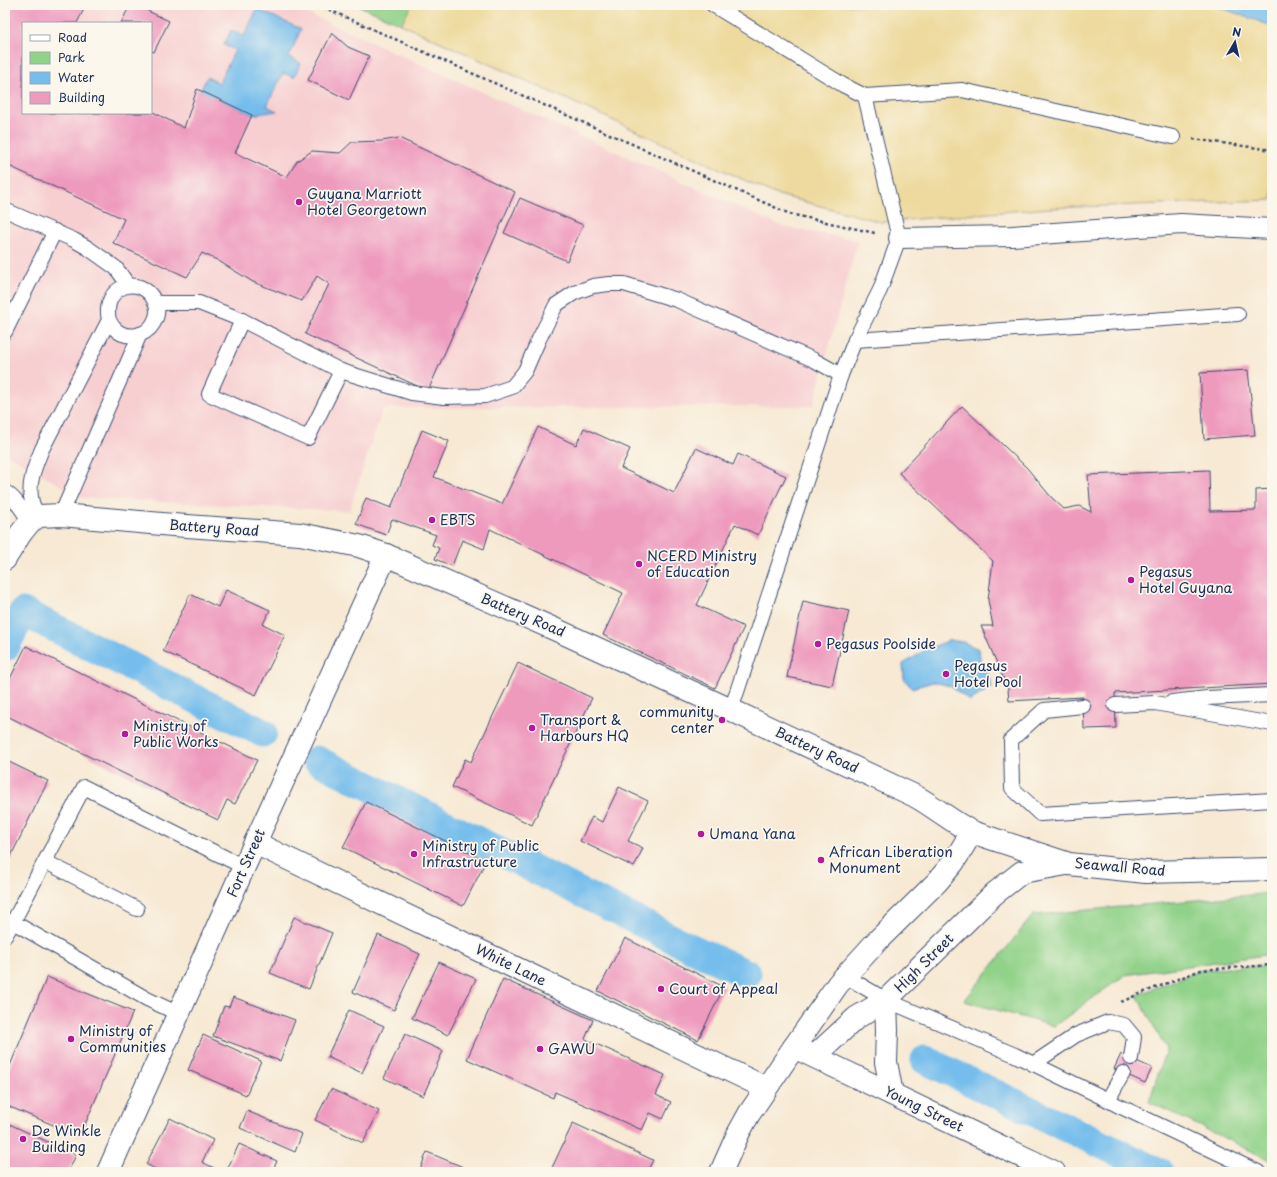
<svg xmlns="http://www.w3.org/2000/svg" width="1277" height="1177" font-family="'Playpen Sans',sans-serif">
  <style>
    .built { fill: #f7cfd1; fill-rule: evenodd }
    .green { fill: #91d289; stroke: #568074 }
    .sand { fill: #eeda9e; stroke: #84847e }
    .water { fill: #74bdec; stroke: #4876a5 }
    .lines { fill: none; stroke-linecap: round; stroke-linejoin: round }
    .canal { stroke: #74bdec; stroke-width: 29 }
    .building { fill: #ee9abd }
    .service-casing { stroke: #3c4b70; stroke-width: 16 }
    .pedestrian-casing { stroke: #3c4b70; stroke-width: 22 }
    .minor-casing { stroke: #3c4b70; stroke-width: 24 }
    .tertiary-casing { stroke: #3c4b70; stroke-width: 24 }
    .secondary-casing { stroke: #3c4b70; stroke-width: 24 }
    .path { stroke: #3c4b70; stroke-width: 2.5; stroke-dasharray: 3 3; stroke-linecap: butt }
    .service { stroke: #fff; stroke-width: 14 }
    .pedestrian { stroke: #fff; stroke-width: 20 }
    .minor { stroke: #fff; stroke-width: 22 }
    .tertiary { stroke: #fff; stroke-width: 22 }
    .secondary { stroke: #fff; stroke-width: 22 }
    .poi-dot { fill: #b5179e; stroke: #fbf7ec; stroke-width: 1.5 }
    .labels { text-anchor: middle; stroke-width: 3.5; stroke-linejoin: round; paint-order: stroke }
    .poi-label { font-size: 14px; fill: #1b2f5e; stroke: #fbf7ec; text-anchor: start }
    .street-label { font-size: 14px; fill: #1b2f5e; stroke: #fbf7ec }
  </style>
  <rect width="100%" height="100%" fill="#fbf7ec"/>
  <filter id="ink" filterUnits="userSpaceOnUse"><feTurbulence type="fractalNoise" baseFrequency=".025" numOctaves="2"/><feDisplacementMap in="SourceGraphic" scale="8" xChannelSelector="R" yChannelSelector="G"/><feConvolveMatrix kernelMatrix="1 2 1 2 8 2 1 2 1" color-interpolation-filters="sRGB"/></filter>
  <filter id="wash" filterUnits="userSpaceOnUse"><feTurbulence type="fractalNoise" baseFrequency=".012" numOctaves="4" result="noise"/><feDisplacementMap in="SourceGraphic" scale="16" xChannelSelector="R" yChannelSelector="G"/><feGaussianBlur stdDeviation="0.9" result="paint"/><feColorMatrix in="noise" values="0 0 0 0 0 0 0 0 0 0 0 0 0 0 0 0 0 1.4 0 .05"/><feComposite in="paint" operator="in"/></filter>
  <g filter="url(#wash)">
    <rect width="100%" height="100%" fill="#f7e9d3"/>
    <path class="built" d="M5,5H289L783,227L858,240L813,406L383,408L349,511L82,498L5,453ZM23,23H151V113H23Z"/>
    <g class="green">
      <path d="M357,5H412L401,24Z"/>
      <path d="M1272,893V954L1125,975L1054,1026L964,1001L1033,915Z"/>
      <path d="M1272,965V1161L1149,1102L1166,1049L1137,995L1201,970Z"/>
    </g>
    <path class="sand" d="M412,5H1213L1272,26V200L1050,208L881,222L775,194L401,24Z"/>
    <g class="water">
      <path d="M1213,5H1272V26Z"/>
      <path d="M257,9L301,29L289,57L301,63L294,77L283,73L267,106L277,111L252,115L200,91L207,77L219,83L235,50L224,45L231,30L244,36Z"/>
      <path d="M950,640L963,642L979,649L981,667L987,669L992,687L970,701L950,686L933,682L912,688L904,679L903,664L927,649Z"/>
    </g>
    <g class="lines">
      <g class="canal">
        <path d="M5,647L23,612L263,733"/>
        <path d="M317,760L689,947L747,974"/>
        <path d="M925,1060L1159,1172"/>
      </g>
    </g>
    <g id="blocks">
      <g class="building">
        <path d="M5,5H86L77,23H23V113H151V111L184,128L197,89L252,115L235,153L287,177L297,161L312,151L340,153L352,142L382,141L399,138L515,192L428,391L305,334L329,284L317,276L302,301L253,282L217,260L202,253L187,277L113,243L124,219L9,166L5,174Z"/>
        <path d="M130,5H135L169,21L154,52L151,51V23H121Z"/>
        <path d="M332,33L348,47L369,56L349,100L308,80Z"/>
        <path d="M520,198L583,225L567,261L504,233Z"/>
        <path d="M1248,370L1255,435L1204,439L1200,373Z"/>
        <path d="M962,406L1027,468L1051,497L1064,509L1079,506L1091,512L1088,475L1209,470L1210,511L1256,510V490L1272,489V684L1115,693L1116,728L1084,729L1083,697L1009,701L1008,689L981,626H993L988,600L993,561L899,473Z"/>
        <path d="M538,427L576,445L584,428L630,449L621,468L674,493L696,448L733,465L738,454L786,476L758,535L735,524L697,605L744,627L715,688L603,635L623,593L490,529L484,549L462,540L452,566L435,559L439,548L432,545L436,535L392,519L386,535L356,524L366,498L391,508L422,430L449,441L434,477L502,504Z"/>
        <path d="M226,590L270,610L263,624L285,635L256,695L163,651L190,594L218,607Z"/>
        <path d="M803,601L849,611L832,686L787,677Z"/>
        <path d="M26,646L257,760L235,804L227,800L218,820L5,715V689Z"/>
        <path d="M518,663L592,698L532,825L452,787L465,759L471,762Z"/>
        <path d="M5,760L48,781L5,868Z"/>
        <path d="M619,787L648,801L628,841L643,848L634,867L580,841L592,817L602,822Z"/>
        <path d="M366,802L486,861L463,906L343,847Z"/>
        <path d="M294,917L332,933L309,989L270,973Z"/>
        <path d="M378,935L420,954L394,1010L353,992Z"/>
        <path d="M625,938L724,987L698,1040L598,991Z"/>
        <path d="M439,962L476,979L448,1035L412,1018Z"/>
        <path d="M47,977L133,1012L80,1136L5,1105V1066L9,1068Z"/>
        <path d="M503,979L593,1020L585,1039L665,1075L656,1095L671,1102L663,1119L650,1113L642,1130L555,1092L553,1098L467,1059Z"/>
        <path d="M233,997L295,1020L280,1061L213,1036L224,1006L229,1007Z"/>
        <path d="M349,1010L384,1026L362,1073L327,1057Z"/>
        <path d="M405,1034L443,1051L423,1096L384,1078Z"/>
        <path d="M203,1035L261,1061L246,1095L188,1070Z"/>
        <path d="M1121,1054L1152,1068L1145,1083L1114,1069Z"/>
        <path d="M331,1089L379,1111L363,1143L315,1120Z"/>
        <path d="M247,1111L302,1134L295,1152L240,1128Z"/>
        <path d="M170,1118L213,1140L202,1162L216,1169L214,1172H161L146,1164Z"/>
        <path d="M5,1122L76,1155L68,1172H5Z"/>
        <path d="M573,1123L653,1160L647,1172H550Z"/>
        <path d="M239,1144L277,1161L272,1172H226Z"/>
        <path d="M427,1152L475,1172H419Z"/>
      </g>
    </g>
  </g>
  <g filter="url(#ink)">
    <use href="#blocks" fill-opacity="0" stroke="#3c4b70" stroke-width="1"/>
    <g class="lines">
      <defs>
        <g id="service">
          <path d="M713,5L843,85L865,96L899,238L880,290L855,340L841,375L731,710"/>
          <path d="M865,96L962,90L1173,137"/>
          <path d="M5,210L74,240L88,248L116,268L124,279L126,286"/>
          <path d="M156,303H199L242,320L341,371L412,393L444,397L485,396L512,387L525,371L539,339L556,305L574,293L593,286L609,284H624L677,300L814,360L841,375"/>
          <path d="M242,320L209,394L308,438L341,371"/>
          <path d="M5,332L55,231"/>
          <path d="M855,340L1238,314"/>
          <path d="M5,492C16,498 23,512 30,522"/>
          <path d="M61,515L140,334"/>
          <path d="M39,516C37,512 33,507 32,502C27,484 35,466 42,449L109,320C101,286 140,273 154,300C159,308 158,316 153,324C145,337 125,340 114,328C112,326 110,322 109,320"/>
          <path d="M1172,702L1207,698L1272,695"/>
          <path d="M1115,705L1155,703L1272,724"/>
          <path d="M1083,706L1044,710L1011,740L1012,788L1040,814L1272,800"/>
          <path d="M46,862L137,909"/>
          <path d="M5,936L13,922"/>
          <path d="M845,976L886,1000L1015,1055L1108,1100L1117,1105L1258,1172"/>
          <path d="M179,1014L147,999L13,922L84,787L244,867"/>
          <path d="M1033,1064L1076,1035L1108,1022L1124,1025L1134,1037L1131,1058"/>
          <path d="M1108,1100L1123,1073"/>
        </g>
        <path id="pedestrian" d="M899,238L1012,236L1181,224L1272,229"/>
        <g id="minor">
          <path d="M255,843L766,1088"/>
          <path d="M108,1172L244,867L386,555"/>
        </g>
        <g id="tertiary">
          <path d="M5,559L21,533L30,522L39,516L61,515L173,525L300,534L359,546L386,555L561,632L731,710L915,796C935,807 952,822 972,832L1069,864L1146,872L1272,869"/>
          <path d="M794,1047L838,984L877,941L937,882L953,863L972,832"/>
          <path d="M815,1056L856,1018L886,1000L994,894L1022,872L1066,864"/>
        </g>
        <g id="secondary">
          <path d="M886,1000L887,1031L886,1062L892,1094"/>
          <path d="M721,1172L738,1134L749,1114L794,1047L1054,1172"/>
        </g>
      </defs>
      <use href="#service" class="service-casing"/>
      <use href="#pedestrian" class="pedestrian-casing"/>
      <use href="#minor" class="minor-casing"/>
      <use href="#tertiary" class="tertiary-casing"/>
      <use href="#secondary" class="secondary-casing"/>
      <g class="path">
        <path d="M318,5L790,214L875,233"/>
        <path d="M1193,139L1272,150"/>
        <path d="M1121,1002L1137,995L1201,970L1272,965"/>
      </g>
      <use href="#service" class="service"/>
      <use href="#pedestrian" class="pedestrian"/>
      <use href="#minor" class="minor"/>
      <use href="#tertiary" class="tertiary"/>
      <use href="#secondary" class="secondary"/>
    </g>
  </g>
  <g class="poi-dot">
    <circle cx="299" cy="202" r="4"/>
    <circle cx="432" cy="520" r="4"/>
    <circle cx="639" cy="564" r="4"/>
    <circle cx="1131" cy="580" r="4"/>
    <circle cx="818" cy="644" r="4"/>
    <circle cx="946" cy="674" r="4"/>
    <circle cx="722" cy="720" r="4"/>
    <circle cx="532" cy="728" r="4"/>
    <circle cx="125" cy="734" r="4"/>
    <circle cx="701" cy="834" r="4"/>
    <circle cx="414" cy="854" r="4"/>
    <circle cx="821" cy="860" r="4"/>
    <circle cx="661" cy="989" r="4"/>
    <circle cx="71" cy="1039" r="4"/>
    <circle cx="540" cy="1049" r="4"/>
    <circle cx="23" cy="1139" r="4"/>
  </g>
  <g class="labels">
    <g class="poi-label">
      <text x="307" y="199">Guyana Marriott<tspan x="307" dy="16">Hotel Georgetown</tspan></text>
      <text x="440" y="525">EBTS</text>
      <text x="647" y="561">NCERD Ministry<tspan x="647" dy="16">of Education</tspan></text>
      <text x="1139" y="577">Pegasus<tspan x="1139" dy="16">Hotel Guyana</tspan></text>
      <text x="826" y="649">Pegasus Poolside</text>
      <text x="954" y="671">Pegasus<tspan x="954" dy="16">Hotel Pool</tspan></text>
      <text x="714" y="717" text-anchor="end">community<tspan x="714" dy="16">center</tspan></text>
      <text x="540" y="725">Transport &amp;<tspan x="540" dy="16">Harbours HQ</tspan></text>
      <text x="133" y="731">Ministry of<tspan x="133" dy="16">Public Works</tspan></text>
      <text x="709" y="839">Umana Yana</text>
      <text x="422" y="851">Ministry of Public<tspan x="422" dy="16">Infrastructure</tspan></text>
      <text x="829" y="857">African Liberation<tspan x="829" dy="16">Monument</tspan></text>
      <text x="669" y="994">Court of Appeal</text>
      <text x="79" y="1036">Ministry of<tspan x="79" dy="16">Communities</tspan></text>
      <text x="548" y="1054">GAWU</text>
      <text x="31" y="1136">De Winkle<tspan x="31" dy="16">Building</tspan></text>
    </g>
    <g class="street-label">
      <text transform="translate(214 528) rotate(4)" y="5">Battery Road</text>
      <text transform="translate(523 615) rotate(23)" y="5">Battery Road</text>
      <text transform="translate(817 750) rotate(25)" y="5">Battery Road</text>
      <text transform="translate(246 863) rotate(-66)" y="5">Fort Street</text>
      <text transform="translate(1120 867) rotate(5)" y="5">Seawall Road</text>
      <text transform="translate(924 963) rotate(-45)" y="5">High Street</text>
      <text transform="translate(511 965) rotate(26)" y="5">White Lane</text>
      <text transform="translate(924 1109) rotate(26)" y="5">Young Street</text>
    </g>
  </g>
  <rect width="1277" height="1177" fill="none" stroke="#fbf7ec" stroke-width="20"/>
  <rect x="22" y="22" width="130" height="92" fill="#fbf7ec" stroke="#a1a7b3"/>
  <rect x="30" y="35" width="20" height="6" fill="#ffffff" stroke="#a1a7b3"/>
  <text x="58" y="42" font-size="12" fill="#1b2f5e">Road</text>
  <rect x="30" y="52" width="20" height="12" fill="#91d289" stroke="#a1a7b3"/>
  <text x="58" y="62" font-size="12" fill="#1b2f5e">Park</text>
  <rect x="30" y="72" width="20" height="12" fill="#74bdec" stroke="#a1a7b3"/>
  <text x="58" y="82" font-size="12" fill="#1b2f5e">Water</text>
  <rect x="30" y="92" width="20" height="12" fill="#ee9abd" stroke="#a1a7b3"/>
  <text x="58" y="102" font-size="12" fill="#1b2f5e">Building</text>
  <g transform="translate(1235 42) rotate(9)" stroke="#fbf7ec" stroke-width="3" paint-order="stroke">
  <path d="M0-3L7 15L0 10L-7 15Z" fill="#1b2f5e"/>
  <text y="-6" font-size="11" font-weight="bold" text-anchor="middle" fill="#1b2f5e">N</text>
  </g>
</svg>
